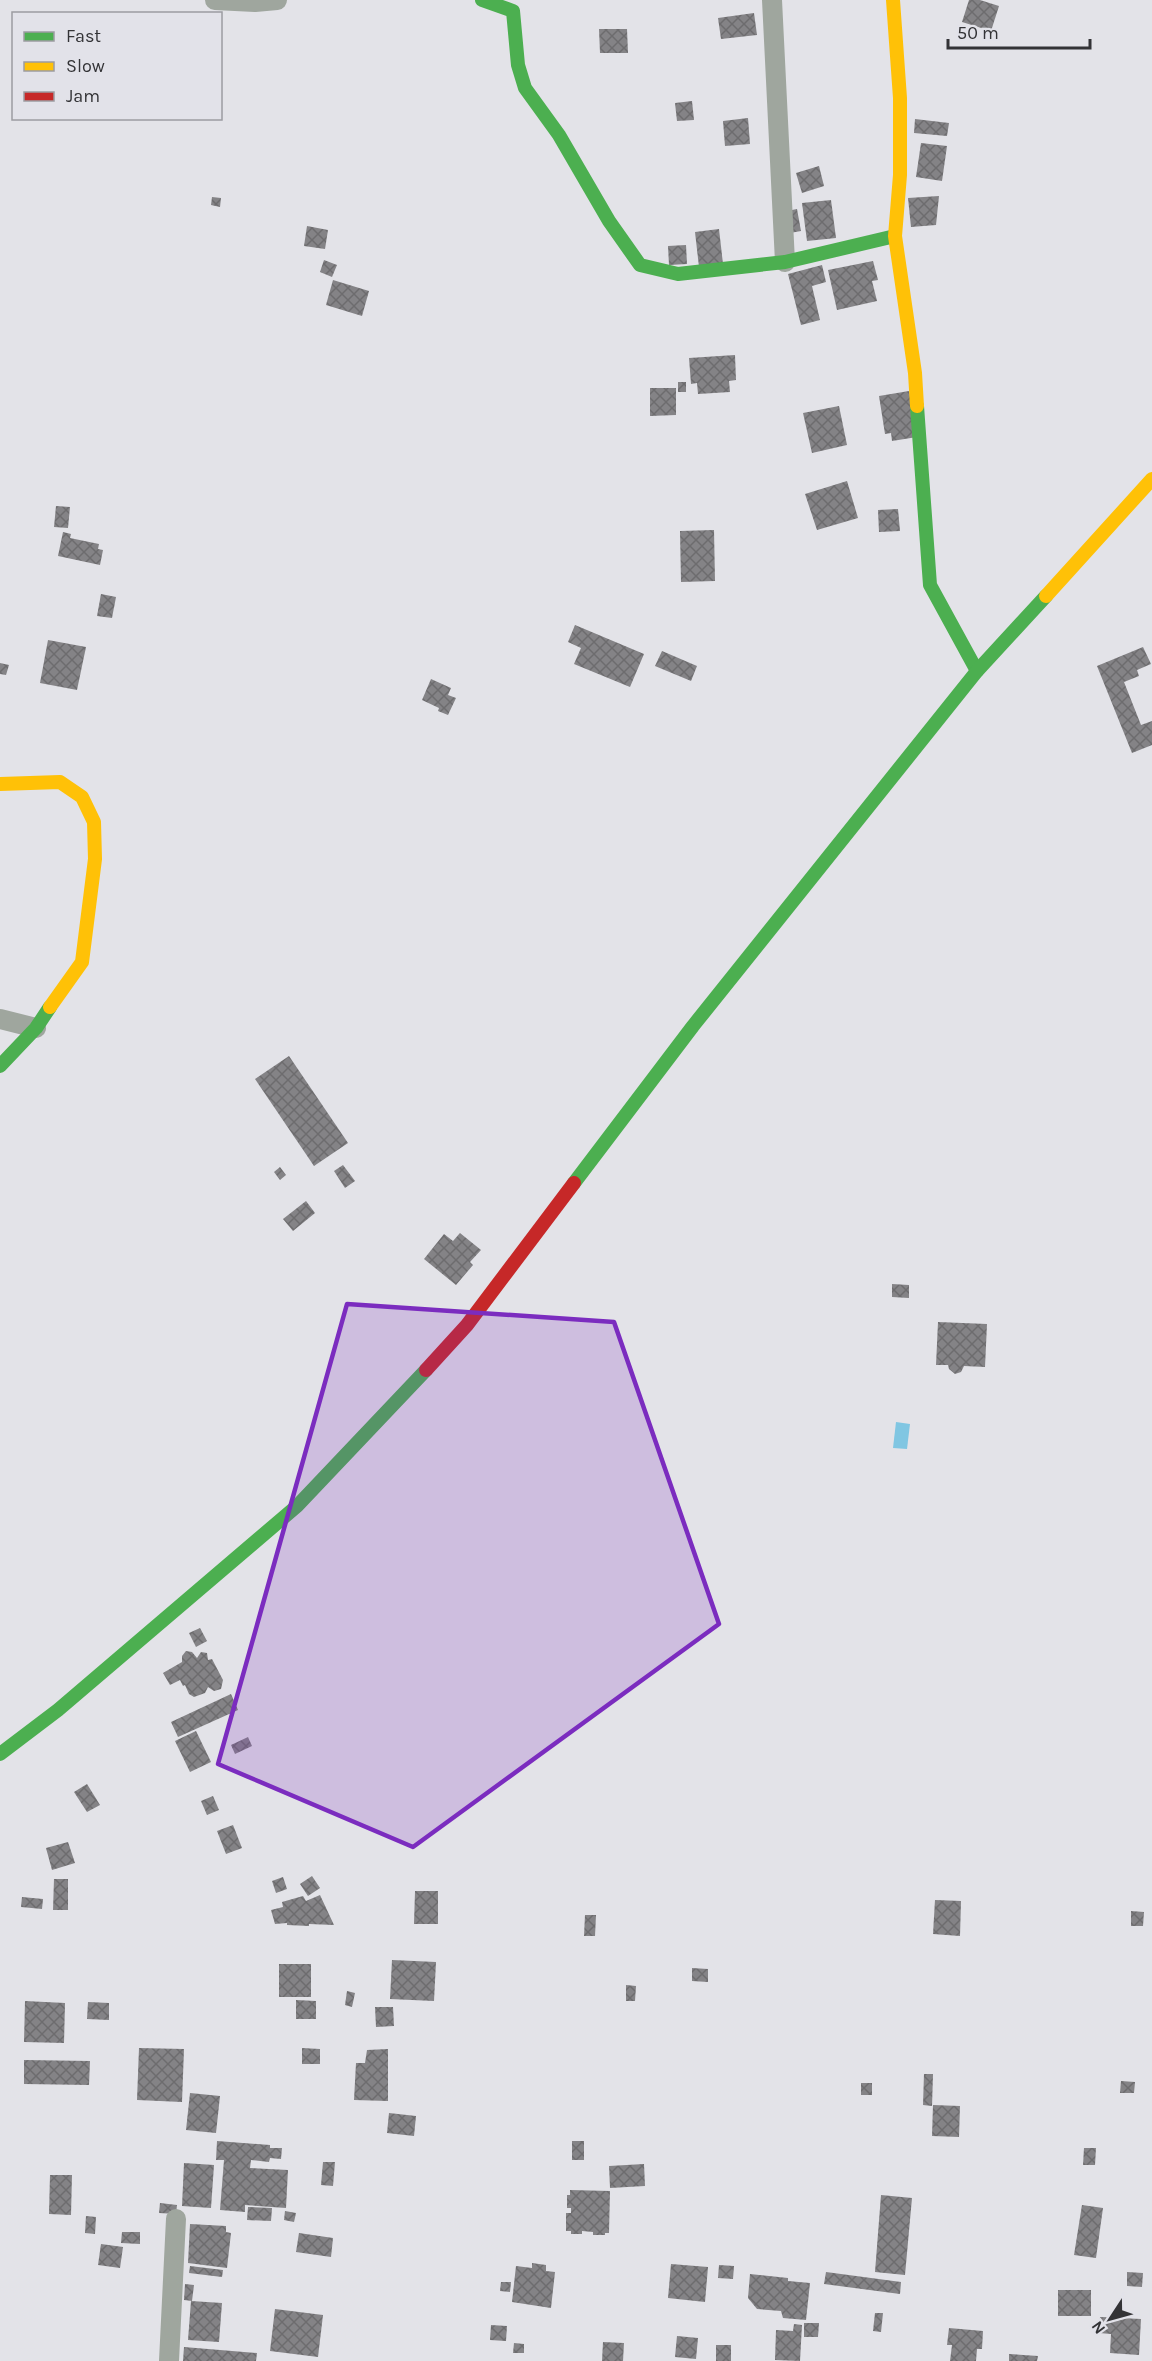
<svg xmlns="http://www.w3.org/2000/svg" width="1152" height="2361" font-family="Karla,sans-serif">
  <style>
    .water { fill: #80c6e2 }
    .building { fill: url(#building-cross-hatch) }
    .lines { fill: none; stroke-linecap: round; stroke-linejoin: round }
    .street { stroke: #9fa69e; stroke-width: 20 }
    .fast { stroke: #4caf50; stroke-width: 14 }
    .slow { stroke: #ffc107; stroke-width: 14 }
    .jam { stroke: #c62828; stroke-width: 14 }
    .marked { fill: #7b2cbf; fill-opacity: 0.2; stroke: #7b2cbf; stroke-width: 4.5; stroke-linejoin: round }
  </style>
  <defs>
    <pattern id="building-cross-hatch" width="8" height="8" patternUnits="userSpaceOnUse" patternTransform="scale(1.5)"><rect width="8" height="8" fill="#848386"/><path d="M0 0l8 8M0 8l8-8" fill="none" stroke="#6d6c6e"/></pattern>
  </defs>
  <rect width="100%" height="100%" fill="#e3e3e8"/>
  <path class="water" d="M896,1422L910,1424L907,1449L893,1448Z"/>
  <g class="building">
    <path d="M969,0H980L999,6L991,31L962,22Z"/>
    <path d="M754,13L757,35L721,39L718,18Z"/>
    <path d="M599,29H627L628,53H600Z"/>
    <path d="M692,101L694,120L677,121L675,103Z"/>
    <path d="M748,118L750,144L725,146L723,121Z"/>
    <path d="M915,119L949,123L947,136L914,133Z"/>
    <path d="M921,143L947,146L942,181L916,177Z"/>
    <path d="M819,166L824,186L802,193L796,173Z"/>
    <path d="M939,196L936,225L911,227L908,198Z"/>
    <path d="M212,197L221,198L220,207L211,205Z"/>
    <path d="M831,200L836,238L807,241L802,203Z"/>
    <path d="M797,209L801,231L790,233L787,211Z"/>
    <path d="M307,226L328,230L325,249L304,246Z"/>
    <path d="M719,229L723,264L699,267L695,232Z"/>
    <path d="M686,245L687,264L669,265L668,246Z"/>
    <path d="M324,260L337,265L332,277L320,272Z"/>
    <path d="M873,261L878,280L872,281L877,301L837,310L828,270Z"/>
    <path d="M822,265L826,282L812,286L820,320L801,325L788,274Z"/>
    <path d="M333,280L369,291L362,316L326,305Z"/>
    <path d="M735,355L736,380L729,381L730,392L698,394L697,383L691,384L689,358Z"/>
    <rect x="678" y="382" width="8" height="10"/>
    <path d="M650,388H676V415L650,416Z"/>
    <path d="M909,391L917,437L892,441L891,433L885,434L879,396Z"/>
    <path d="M839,406L847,445L812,453L803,413Z"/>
    <path d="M847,481L858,518L817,530L805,494Z"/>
    <path d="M56,506L70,507L68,528L54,527Z"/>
    <path d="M898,509L900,531L879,532L878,510Z"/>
    <path d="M714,530L715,581L681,582L680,531Z"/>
    <path d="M63,532L71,534L70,538L99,544L98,549L103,550L100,565L58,556Z"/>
    <path d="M101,594L116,597L112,618L97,616Z"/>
    <path d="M575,625L644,654L630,687L574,664L581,648L568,642Z"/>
    <path d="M48,640L86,647L77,690L40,683Z"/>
    <path d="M1143,647L1151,664L1137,670L1139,676L1124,682L1141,725L1152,721V745L1132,753L1097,666Z"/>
    <path d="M662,651L697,666L691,681L655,666Z"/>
    <path d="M0,663L9,665L6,675L0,674Z"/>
    <path d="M431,679L451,688L448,695L456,698L448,715L438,711L439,708L422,700Z"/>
    <path d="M289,1056L348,1143L314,1166L255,1079Z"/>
    <path d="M343,1165L355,1181L345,1188L334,1171Z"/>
    <path d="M280,1167L286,1175L280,1180L274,1172Z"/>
    <path d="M306,1201L315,1213L293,1231L283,1219Z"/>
    <path d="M460,1233L481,1250L470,1262L473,1265L456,1285L424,1259L444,1234L453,1241Z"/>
    <path d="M892,1284L909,1285V1298L892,1297Z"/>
    <path d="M938,1322L987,1324L985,1367L964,1366L961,1372L955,1374L949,1369L948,1365H936Z"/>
    <path d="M200,1628L207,1641L196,1647L189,1633Z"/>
    <path d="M186,1651L192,1652L197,1658L201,1652L207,1653L208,1660L212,1659L223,1680L221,1689L214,1691L208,1687L205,1693L194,1697L189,1694L185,1685L183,1686L180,1680L170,1685L163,1673L182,1662V1656Z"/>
    <path d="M231,1694L238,1710L178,1737L171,1722Z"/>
    <path d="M196,1731L211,1762L190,1772L175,1741Z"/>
    <path d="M248,1737L252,1746L235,1754L231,1745Z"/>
    <path d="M87,1784L100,1805L87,1812L74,1792Z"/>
    <path d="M213,1796L219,1810L207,1815L201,1801Z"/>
    <path d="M233,1825L242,1848L226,1854L217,1831Z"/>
    <path d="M68,1842L75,1863L52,1870L46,1848Z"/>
    <path d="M312,1876L320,1888L308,1896L300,1884Z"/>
    <path d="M283,1877L287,1889L276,1893L272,1881Z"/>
    <path d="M54,1879H68V1910H53Z"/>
    <path d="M415,1891H438V1924H414Z"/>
    <path d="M320,1895L334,1925L309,1924V1926L287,1925V1923L275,1924L271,1910L283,1907L282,1902L303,1896L306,1901Z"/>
    <path d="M22,1897L43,1899L42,1909L21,1907Z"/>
    <path d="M935,1900L961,1901L960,1936L933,1934Z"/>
    <path d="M1131,1911L1144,1912L1143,1926H1131Z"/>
    <path d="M585,1915H596L595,1936H584Z"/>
    <path d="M392,1960L436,1962L434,2001L390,1999Z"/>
    <rect x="279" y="1964" width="32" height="33"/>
    <path d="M692,1968L708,1969V1982L692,1981Z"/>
    <path d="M626,1985L636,1986L635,2001H626Z"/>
    <path d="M347,1991L355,1993L352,2007L345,2005Z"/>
    <path d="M296,2000L316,2001V2019H296Z"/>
    <path d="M25,2001L65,2003L64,2043L24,2042Z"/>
    <path d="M88,2002L109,2003V2020L87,2019Z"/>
    <path d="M375,2007H393L394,2026L376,2027Z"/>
    <path d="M139,2048L184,2049L182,2102L137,2100Z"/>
    <path d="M302,2048L320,2049V2064H302Z"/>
    <path d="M388,2049V2101L354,2100L356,2063H365L367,2050Z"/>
    <path d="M24,2060L90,2061L89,2085L24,2084Z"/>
    <path d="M924,2074H933L932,2106L923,2105Z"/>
    <path d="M1121,2081L1135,2082L1134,2093H1120Z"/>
    <rect x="861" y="2083" width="11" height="12"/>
    <path d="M190,2093L220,2096L216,2133L186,2130Z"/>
    <path d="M933,2105L960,2106L959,2137L932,2136Z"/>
    <path d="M389,2113L416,2116L414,2136L387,2133Z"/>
    <path d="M217,2141L270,2145V2148H282L281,2159L270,2158L269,2162L251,2160L250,2168L288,2170L286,2208L245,2205V2212L220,2210L224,2160H216Z"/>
    <rect x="572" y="2141" width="12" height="19"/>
    <path d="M1084,2148H1096L1095,2165H1083Z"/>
    <path d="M323,2162H335L333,2186L321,2185Z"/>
    <path d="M184,2163L214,2165L211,2208L182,2206Z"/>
    <path d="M644,2164L645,2186L610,2188L609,2166Z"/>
    <path d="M50,2175H72L71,2215L49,2214Z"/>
    <path d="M570,2190L610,2191L609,2233H605V2235H593V2232L582,2231V2234H571V2231H566V2213H571V2208H567V2195H570Z"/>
    <path d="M881,2195L912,2198L905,2275L875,2272Z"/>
    <path d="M160,2203L177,2205L176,2214L159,2213Z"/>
    <path d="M1082,2205L1103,2208L1096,2258L1074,2255Z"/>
    <path d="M248,2207L272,2208L271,2221L247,2220Z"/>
    <path d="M285,2211L296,2213L294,2222L284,2220Z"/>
    <path d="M86,2216L96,2217L95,2234L85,2233Z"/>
    <path d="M190,2224L226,2226V2232L231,2233L227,2268L188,2263Z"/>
    <path d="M122,2232H140V2244L121,2243Z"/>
    <path d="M299,2233L333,2238L331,2257L296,2252Z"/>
    <path d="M101,2244L123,2247L120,2268L98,2265Z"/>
    <path d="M532,2263L546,2265V2271L555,2272L551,2308L512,2302L516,2266L532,2268Z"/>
    <path d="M671,2264L708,2267L705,2302L668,2298Z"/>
    <path d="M719,2265L734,2266L733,2279L718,2278Z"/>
    <path d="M190,2266L223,2270L222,2277L189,2273Z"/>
    <path d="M826,2272L901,2282L900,2294L824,2284Z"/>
    <path d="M1127,2272L1143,2273L1142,2287L1127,2286Z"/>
    <path d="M750,2274L788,2278V2281L810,2283L806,2320L783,2318L781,2311L757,2309L748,2298Z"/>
    <path d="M501,2282H511L510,2292L500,2291Z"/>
    <path d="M185,2284L194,2285L192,2301L184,2300Z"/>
    <rect x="1058" y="2290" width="33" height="26"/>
    <path d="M191,2301L222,2303L219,2342L188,2340Z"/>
    <path d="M275,2309L323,2315L318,2357L270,2351Z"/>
    <path d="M875,2313H883L881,2332L873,2331Z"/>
    <path d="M1100,2317L1141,2319L1139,2355L1110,2353L1111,2334L1099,2333Z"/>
    <path d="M804,2323H819L818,2337H804Z"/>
    <path d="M794,2324L802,2325L800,2361L775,2360L776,2330L793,2331Z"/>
    <path d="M491,2325L507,2326L506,2341L490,2340Z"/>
    <path d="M949,2328L983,2331L982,2349H977L976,2361H950L952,2345H947Z"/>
    <path d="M677,2336L698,2338L696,2359L675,2357Z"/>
    <path d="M603,2342L624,2343L623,2361H602Z"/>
    <path d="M514,2343L524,2344V2353H513Z"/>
    <rect x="716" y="2345" width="15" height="16"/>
    <path d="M184,2347L257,2353L256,2361H183Z"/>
    <path d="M1009,2354L1038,2356L1037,2361H1009Z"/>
  </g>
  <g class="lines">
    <g class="street">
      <path d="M215,0L255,2L277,0"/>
      <path d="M772,0L785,262"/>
      <path d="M0,1019L36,1028"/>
      <path d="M169,2361L176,2219"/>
    </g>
    <g class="fast">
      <path d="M482,0L513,11L518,65L525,88L559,135L609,221L640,265L678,274L785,262L895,236"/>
      <path d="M917,406L930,585L977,671"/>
      <path d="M0,1066L36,1028L50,1007"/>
      <path d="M574,1183L693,1026L977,671L1046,596"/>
      <path d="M0,1754L58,1710L297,1506L426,1370"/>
    </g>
    <g class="slow">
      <path d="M893,0L900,98V175L895,236L915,373L917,406"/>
      <path d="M1046,596L1152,479"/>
      <path d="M0,784L60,782L82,797L94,822L95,859L82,962L50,1007"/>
    </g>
    <path class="jam" d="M426,1370L467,1325L574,1183"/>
  </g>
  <path class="marked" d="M347,1304L614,1322L719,1624L413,1847L218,1764Z"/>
  <rect x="12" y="12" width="210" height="108" fill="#e2e2e9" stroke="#9c9ca1" stroke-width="1.5"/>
  <rect x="24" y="32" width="30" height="9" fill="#4caf50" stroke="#9c9ca1" stroke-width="1.5"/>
  <text x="66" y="42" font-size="18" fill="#333336">Fast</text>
  <rect x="24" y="62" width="30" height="9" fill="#ffc107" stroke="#9c9ca1" stroke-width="1.5"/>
  <text x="66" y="72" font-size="18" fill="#333336">Slow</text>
  <rect x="24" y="92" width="30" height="9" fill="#c62828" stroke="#9c9ca1" stroke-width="1.5"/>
  <text x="66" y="102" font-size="18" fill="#333336">Jam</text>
  <g transform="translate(1110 2319) rotate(234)" stroke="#e2e2e9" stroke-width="4.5" paint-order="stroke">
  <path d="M0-4.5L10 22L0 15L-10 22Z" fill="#333336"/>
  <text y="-9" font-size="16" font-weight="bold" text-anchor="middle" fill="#333336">N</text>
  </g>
  <path d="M948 39v9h142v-9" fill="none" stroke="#333336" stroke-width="3"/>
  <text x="957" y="39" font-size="18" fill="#333336" stroke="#e2e2e9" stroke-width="4.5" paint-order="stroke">50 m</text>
</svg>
